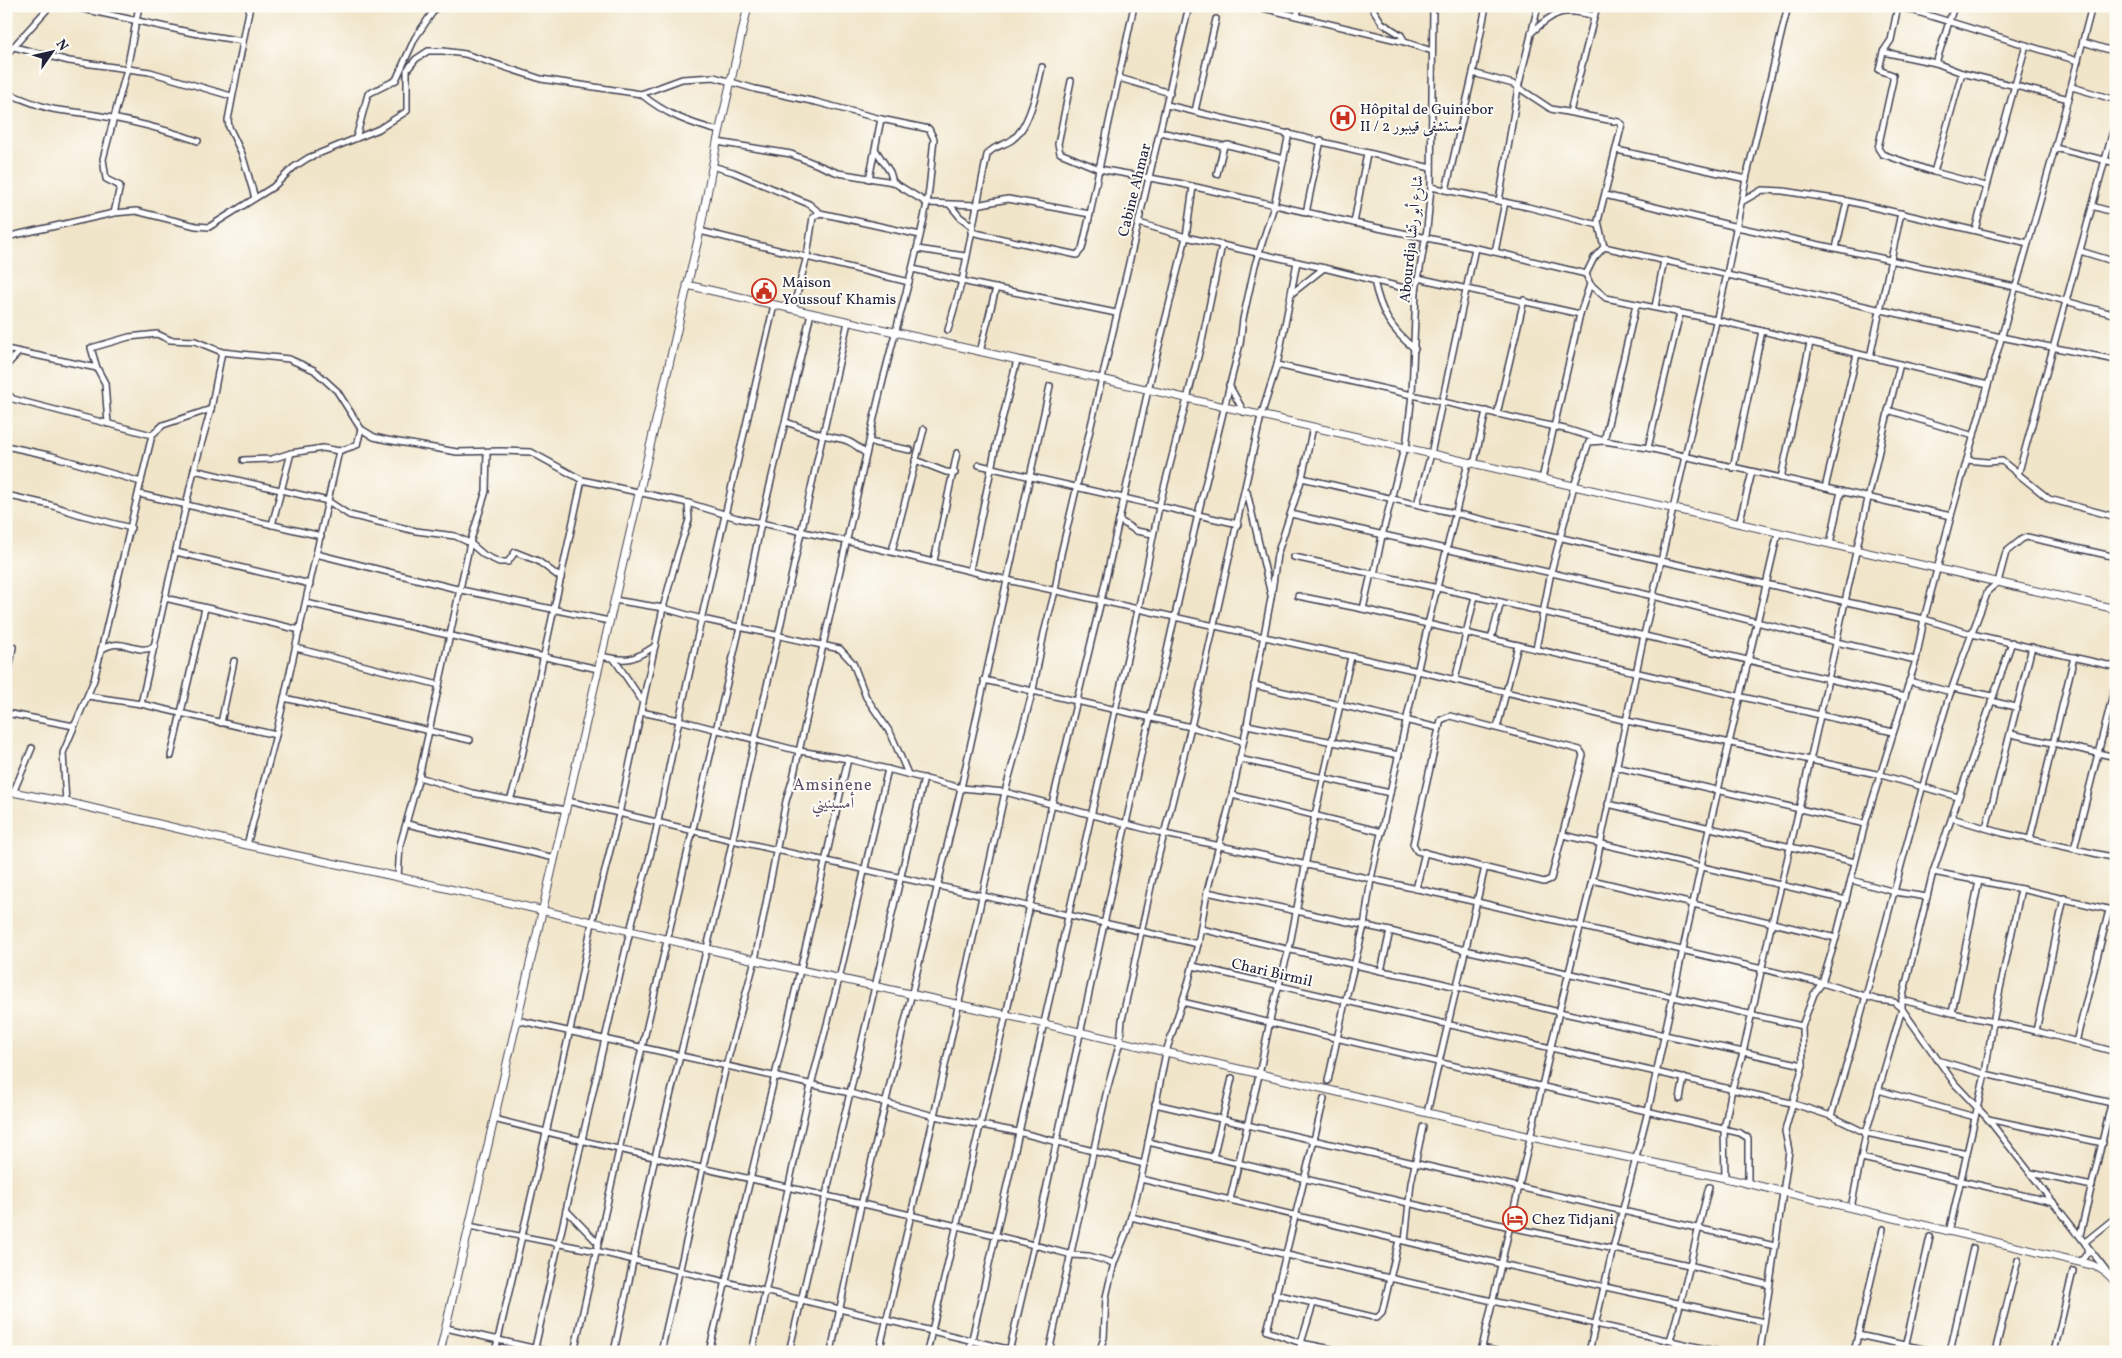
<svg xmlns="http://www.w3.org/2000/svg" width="2122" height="1358" font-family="Vollkorn,Amiri,serif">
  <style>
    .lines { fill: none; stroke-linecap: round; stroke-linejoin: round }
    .street-casing { stroke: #413f50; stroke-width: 8 }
    .secondary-casing { stroke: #413f50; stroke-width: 9 }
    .street { stroke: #fff; stroke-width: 5 }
    .secondary { stroke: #fff; stroke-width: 7 }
    .labels { text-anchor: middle; stroke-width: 4; stroke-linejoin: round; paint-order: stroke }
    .poi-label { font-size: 15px; fill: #22223b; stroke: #fdfcf7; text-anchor: start }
    .street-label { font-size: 15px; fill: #22223b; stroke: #fdfcf7 }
    .neighbourhood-label { font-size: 16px; letter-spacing: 1px; fill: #5c4c65; stroke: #fdfcf7 }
  </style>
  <rect width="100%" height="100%" fill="#fdfcf7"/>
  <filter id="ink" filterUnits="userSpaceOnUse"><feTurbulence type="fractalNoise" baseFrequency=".02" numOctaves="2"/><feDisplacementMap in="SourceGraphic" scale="10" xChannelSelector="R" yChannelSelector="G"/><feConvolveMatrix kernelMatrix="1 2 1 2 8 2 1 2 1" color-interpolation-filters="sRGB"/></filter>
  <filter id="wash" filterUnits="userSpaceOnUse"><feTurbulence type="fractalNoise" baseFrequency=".0096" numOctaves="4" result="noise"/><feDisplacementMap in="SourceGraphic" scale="20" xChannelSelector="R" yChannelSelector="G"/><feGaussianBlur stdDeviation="1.12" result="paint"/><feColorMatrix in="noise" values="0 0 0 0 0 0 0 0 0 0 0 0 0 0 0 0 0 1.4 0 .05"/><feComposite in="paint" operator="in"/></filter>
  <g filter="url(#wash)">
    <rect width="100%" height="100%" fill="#f1e5c9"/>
  </g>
  <g filter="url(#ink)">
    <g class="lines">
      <defs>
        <g id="street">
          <path d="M69,6L193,33L243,41"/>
          <path d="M250,6L228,120L229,127L242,154L255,198"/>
          <path d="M1254,6L1405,42L1432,51"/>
          <path d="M1371,6L1382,23L1401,35L1405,42"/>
          <path d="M1898,6L1891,40L1883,52L1879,70L1893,75V80L1878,148L1882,154L1934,172L1986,186"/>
          <path d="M1898,6L2078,61"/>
          <path d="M2098,6L2116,10"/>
          <path d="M1297,16L1299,6"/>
          <path d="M1531,33C1556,11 1562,7 1594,16"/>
          <path d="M2083,42L2116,52"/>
          <path d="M14,47L69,61L150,72L231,96"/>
          <path d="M1883,52L1936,63L1962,73L2069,99"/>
          <path d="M6,55L50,6"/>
          <path d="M1936,63L1954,6"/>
          <path d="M1473,73L1486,6"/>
          <path d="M1119,78L1170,93"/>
          <path d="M1071,81L1058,144L1060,153L1099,169L1134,6"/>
          <path d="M2072,87L2116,100"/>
          <path d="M6,93C22,98 41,108 58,110C105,115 153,125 198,141"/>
          <path d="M641,94C665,114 689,123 719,131"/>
          <path d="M1167,105L1431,168"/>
          <path d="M1195,111L1216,19"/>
          <path d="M1570,112L1597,6"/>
          <path d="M1160,132L1224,146"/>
          <path d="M356,138L368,94L396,80L415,38L437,6"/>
          <path d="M717,142L791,154L838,173L893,182L927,203L976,205L1008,199L1090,214L1099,169L1178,183L1354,223L1495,252L1586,274"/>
          <path d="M2055,148L2116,163"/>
          <path d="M875,149L890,172L893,182"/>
          <path d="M1617,150L1746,179"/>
          <path d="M712,166L733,172L809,204L820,213"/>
          <path d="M1934,172L1962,73"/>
          <path d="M1217,174L1224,146L1228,145L1284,159"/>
          <path d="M1431,187L1528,207L1598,225"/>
          <path d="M1446,190L1473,73L1513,84L1551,109L1619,122L1622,124L1598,221L1604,247L1594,258L1586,274L1590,284L1580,314L1542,479"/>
          <path d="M1605,195L1737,227L2015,287L2116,315"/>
          <path d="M1499,201L1518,88L1538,6"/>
          <path d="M1743,201L1762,190L1783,191L1847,201L2028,243"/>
          <path d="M950,205L960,217L972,226"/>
          <path d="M2092,206L2116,213"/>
          <path d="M114,213L120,186L106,179L103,159L127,69L139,6"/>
          <path d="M1306,213L1321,140"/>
          <path d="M1139,223L1186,237L1324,268L1416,291"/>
          <path d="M1354,223L1367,153"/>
          <path d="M1975,230L2026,45"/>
          <path d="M700,231L909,282"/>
          <path d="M971,232L1077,255L1082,249L1090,214"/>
          <path d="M6,237L114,213L136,211L196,226L209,227L273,187L294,167L308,158L379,129L407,111V70L416,59L428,51H443L465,54L541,79L641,94L682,79L714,77L755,89L816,102L881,119L869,179"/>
          <path d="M1604,247L2001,337L2116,360"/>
          <path d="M1836,248L1847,201"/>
          <path d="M917,249L965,256"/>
          <path d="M2080,251L2116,262"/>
          <path d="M1495,252L1505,202"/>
          <path d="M913,269L975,284L1116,313"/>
          <path d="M1418,278L1580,314"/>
          <path d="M1374,281C1381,312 1390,329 1415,349"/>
          <path d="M1590,284L1606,298L1716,320L1988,385"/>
          <path d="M1291,293L1297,262"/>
          <path d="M1655,307L1664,260"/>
          <path d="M793,309L807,256L813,217L820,213L920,235"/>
          <path d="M2112,314L2116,300"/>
          <path d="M948,330L962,281L987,155C993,145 1005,146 1013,139C1030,126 1038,86 1042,67"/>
          <path d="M6,349L97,368L91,348L129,337L157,334L170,340L195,341L222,352L289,359L314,370L337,391L361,429L374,437L387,440L457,452L500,451L531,452L582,480L688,503L737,518L846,541L1007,580L1418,671L1627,721L1881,775L1958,797"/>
          <path d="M980,352L996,288"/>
          <path d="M1870,357L1901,213"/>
          <path d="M1277,365L1291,294L1324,268"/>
          <path d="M6,366L19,352"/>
          <path d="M97,368L105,383L108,424"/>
          <path d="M1229,385L1244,412"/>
          <path d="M6,392L13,399L152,435"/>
          <path d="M1888,410L1974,436"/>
          <path d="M1497,414L1524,300"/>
          <path d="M786,422C797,426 808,430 820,434C843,441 846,436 866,454"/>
          <path d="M869,442L910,450"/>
          <path d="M6,446L52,456L141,482"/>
          <path d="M1406,448L1412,394L1416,291L1427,229L1431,187L1433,6"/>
          <path d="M1648,448L1680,313"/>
          <path d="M243,460L272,459L291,453L323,448L339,451L357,445L361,429"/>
          <path d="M915,460L946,472L955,473"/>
          <path d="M1967,460L1987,462L2002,461L2049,499L2116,517"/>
          <path d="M1474,464L1486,411"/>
          <path d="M979,465L1238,524"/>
          <path d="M1733,468L1762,331"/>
          <path d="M194,470L328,501L349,515L416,531L455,536L470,543L484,555L499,562H508L515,552L538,561L561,578"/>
          <path d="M2018,475L2116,120"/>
          <path d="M1302,478L1662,561L1924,619L1972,634L2116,667"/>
          <path d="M1781,478L1810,343"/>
          <path d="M1825,488L1857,354"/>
          <path d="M1247,492L1271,595"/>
          <path d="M139,494L321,536"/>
          <path d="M6,495L50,505L81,515L131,528"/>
          <path d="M1417,504L1431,454L1475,248"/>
          <path d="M1291,514L1653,596L1836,642L1916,660"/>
          <path d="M1119,520L1136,531L1153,534"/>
          <path d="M1739,524L1752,472"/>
          <path d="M272,525L291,453"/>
          <path d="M1830,544L1841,491"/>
          <path d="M892,551L924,429"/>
          <path d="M176,552L310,584"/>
          <path d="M316,554L461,590L609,621"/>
          <path d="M1294,557L1475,596L1905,697"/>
          <path d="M934,561L957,453"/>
          <path d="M970,570L998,436L1017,360"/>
          <path d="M1374,575L1382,536L1404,448"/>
          <path d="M1298,596L1363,609L1893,732"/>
          <path d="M165,598L300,630"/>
          <path d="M614,600L663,608L702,619L840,649L853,663L866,697L891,734L908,774"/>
          <path d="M306,603L598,669"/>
          <path d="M1363,609L1371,574"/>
          <path d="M1491,639L1501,602"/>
          <path d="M296,648L439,685"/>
          <path d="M1536,649L1551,572L1574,486L1589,442L1604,441L1636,305"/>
          <path d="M101,650C123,635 136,657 155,646"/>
          <path d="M601,656C628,662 632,661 655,646"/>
          <path d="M614,659L643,702"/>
          <path d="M984,680L1191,727L1242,741"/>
          <path d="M1455,680L1475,596"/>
          <path d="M1909,681L1951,692"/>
          <path d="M1254,685L1439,728"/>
          <path d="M1953,688L1993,696"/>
          <path d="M6,689L13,647"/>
          <path d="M88,696L141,704L276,735"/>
          <path d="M284,698L470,740"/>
          <path d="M1991,701L2016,707"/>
          <path d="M141,704L194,470L211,409L222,352"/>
          <path d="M641,712L679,720L799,751L848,759L961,788L1005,792L1033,690L1044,633L1055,591L1061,554L1189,6"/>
          <path d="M6,713L74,726"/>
          <path d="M1450,716L1580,750L1583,755L1551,879L1544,882L1417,851L1413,844L1439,728L1441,720Z"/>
          <path d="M221,723L234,661"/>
          <path d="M1247,725L1399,755"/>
          <path d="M1497,728L1518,645"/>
          <path d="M2011,734L2116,757"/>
          <path d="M171,756L205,608"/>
          <path d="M1239,759L1390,793"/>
          <path d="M1616,767L1865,824"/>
          <path d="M419,777L472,793L566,810"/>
          <path d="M13,793L32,748"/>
          <path d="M1232,795L1382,832"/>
          <path d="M510,800L517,779L582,480"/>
          <path d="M568,801L732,840L1198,944"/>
          <path d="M66,802L63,753L94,680L152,435L163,425L211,409"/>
          <path d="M1608,804L1855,862"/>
          <path d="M1952,818L2002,833L2116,858"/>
          <path d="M407,824L555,858"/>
          <path d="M1986,828L2032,647"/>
          <path d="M1563,835L1846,900"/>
          <path d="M2030,839L2074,657"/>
          <path d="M247,845L276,735L339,451"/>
          <path d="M2074,849L2116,682"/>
          <path d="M1933,872L2021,889L2116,911"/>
          <path d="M398,877L400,845L419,777L470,543L486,491L487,452"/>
          <path d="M1592,880L1836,938"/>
          <path d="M1851,880L1895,892L1927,897"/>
          <path d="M1416,889L1425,852"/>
          <path d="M1207,892L1390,931L1465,950L1802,1026"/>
          <path d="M1201,929L1381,971L1420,978L1559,1012L1803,1065"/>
          <path d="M1193,966L1791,1103L1831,1116L1866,1133L1967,1154"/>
          <path d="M1381,971L1390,931"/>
          <path d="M1902,1000L1952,1013L2036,1031L2116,1052"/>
          <path d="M1182,1002L1740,1133L1748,1138V1184"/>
          <path d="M1952,1013L1979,881"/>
          <path d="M517,1020L850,1093L934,1116L1018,1132L1144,1164"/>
          <path d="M2036,1031L2064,898"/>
          <path d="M2076,1042L2109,910"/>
          <path d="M1937,1060L1985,1074L2116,1104"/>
          <path d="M1328,1081L1345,1002L1364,926L1371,879L1388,802L1428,624L1468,463"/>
          <path d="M1878,1090L1975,1117"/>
          <path d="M1680,1099L1684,1078"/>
          <path d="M1155,1104C1362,1151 1568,1198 1775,1246"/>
          <path d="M1427,1113L1485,867"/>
          <path d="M1831,1116C1875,977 1906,833 1950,694C1962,659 1975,625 1988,591L1998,582L2006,552L2022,539L2027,537L2116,557"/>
          <path d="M494,1119C686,1168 881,1204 1072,1255L1089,1256L1114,1263L1127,1231L1141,1179L1166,1052L1188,984L1198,944L1207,892L1232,795L1247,725L1271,598L1277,555L1302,478L1313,427"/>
          <path d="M1988,1119L2103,1143"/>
          <path d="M1148,1142L1510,1227L1689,1265L1769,1285"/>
          <path d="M1213,1158L1232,1078"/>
          <path d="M1862,1158L2053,1202"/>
          <path d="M2031,1173L2092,1186"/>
          <path d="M1725,1178L1724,1129L1732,1089L1743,1053L1772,922C1819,737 1853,549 1900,364"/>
          <path d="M1141,1179L1501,1264L1764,1322"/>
          <path d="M1230,1200L1259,1075L1273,1006L1289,949L1315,815L1351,657"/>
          <path d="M1851,1208L1866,1133L1902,1009V1000L1933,872L2012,642"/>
          <path d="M566,1210L598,1243"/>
          <path d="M1131,1217L1287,1255L1720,1352"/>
          <path d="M469,1226L596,1251L1020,1352"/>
          <path d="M1949,1232L1985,1074L1993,1022L2021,889"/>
          <path d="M2080,1235L2116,1083"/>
          <path d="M1405,1241L1411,1183L1423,1127"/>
          <path d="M2078,1261L2083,1259L2088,1252L2085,1242L2116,1217"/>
          <path d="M1275,1294L1377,1318L1382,1313L1399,1240"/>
          <path d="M1313,1304L1301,1343L1267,1331L1324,1099"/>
          <path d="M446,1328L550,1352"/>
          <path d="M1858,1335L1937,1352"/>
          <path d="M1670,1340C1686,1290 1695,1238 1709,1187"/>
          <path d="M1482,1348L1501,1352"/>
          <path d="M495,1352L573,1017L592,923L619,814L663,608L678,553L689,520L688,503"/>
          <path d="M534,1352C566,1211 597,1071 630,931C639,894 651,858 658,821C693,648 734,477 774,305"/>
          <path d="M574,1352L638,1065L740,627L761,523L811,313"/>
          <path d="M614,1352L655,1157L723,883L848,322"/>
          <path d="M661,1352L726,1066L755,960L786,801L793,778L869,442C884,363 911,286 926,208C931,185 931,162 934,139L929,129L881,119"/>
          <path d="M709,1352L813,916L848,759"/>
          <path d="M752,1352L811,1085L839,979L888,769"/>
          <path d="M789,1352L924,778"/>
          <path d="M831,1352L861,1205L961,788L1050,386"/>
          <path d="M879,1352L934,1116L1005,792L1165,834L1477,902L1822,983L1878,1000L1894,1002L1902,1009L1955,1084L1988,1119L2106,1270"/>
          <path d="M927,1352L1006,1015L1052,804L1101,601L1148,390L1186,237L1193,187"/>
          <path d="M969,1352L1140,601L1159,507L1202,341L1222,245"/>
          <path d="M1009,1352L1034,1245L1142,750L1164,664L1198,514L1240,344L1243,319L1255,265L1274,206L1289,133"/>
          <path d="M1049,1352L1107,1090L1120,1042L1122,1020L1152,882L1191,727L1261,416L1277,365L1569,430L1604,441L1648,448L1951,516"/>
          <path d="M1099,1352L1104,1338L1106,1297L1114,1263"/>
          <path d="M1299,1352L1301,1343L1347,1352"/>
          <path d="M1481,1352L1559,1012L1597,860L1644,635L1727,274L1746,179L1788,6"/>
          <path d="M1589,1352L1613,1248L1648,1111L1709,829L1778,533"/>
          <path d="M1760,1352L1789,1151L1785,1131L1803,1065L1802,1026L1814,994L1822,983L1836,938L1865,824L1916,660L1924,619L1951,516L2055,148L2092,6"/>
          <path d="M1854,1352L1883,1229"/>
          <path d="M1904,1352L1930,1237"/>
          <path d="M1950,1352L1973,1248"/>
          <path d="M1995,1352L2018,1260"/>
          <path d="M2054,1352L2073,1271"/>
          <path d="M2113,1352L2116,1341"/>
        </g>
        <g id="secondary">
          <path d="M687,285L2116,609"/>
          <path d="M6,791L66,802L247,845L398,877L755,960L1006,1015L1531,1137L1725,1178L2092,1265C2103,1269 2109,1274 2116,1283"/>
          <path d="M440,1352L700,231L717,142L748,6"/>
        </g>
      </defs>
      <use href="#street" class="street-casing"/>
      <use href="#secondary" class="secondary-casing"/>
      <use href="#street" class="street"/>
      <use href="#secondary" class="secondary"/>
    </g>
  </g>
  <defs>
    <symbol id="hospital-ring" viewBox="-11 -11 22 22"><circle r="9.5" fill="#fdfcf7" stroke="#c8321e" stroke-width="1.5"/><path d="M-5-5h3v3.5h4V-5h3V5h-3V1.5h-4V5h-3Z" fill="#c8321e"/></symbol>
    <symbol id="civic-ring" viewBox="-11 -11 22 22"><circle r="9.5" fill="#fdfcf7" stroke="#c8321e" stroke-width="1.5"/><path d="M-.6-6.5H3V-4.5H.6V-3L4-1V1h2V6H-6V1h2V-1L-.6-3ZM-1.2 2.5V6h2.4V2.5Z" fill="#c8321e"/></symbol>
    <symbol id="hotel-ring" viewBox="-11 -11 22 22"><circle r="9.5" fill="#fdfcf7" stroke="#c8321e" stroke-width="1.5"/><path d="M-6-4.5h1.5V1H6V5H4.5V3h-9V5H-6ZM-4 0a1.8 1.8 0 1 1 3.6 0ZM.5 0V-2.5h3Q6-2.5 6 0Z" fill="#c8321e"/></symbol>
  </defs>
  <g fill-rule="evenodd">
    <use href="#hospital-ring" x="1329" y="104" width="28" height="28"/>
    <use href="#civic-ring" x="750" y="277" width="28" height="28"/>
    <use href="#hotel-ring" x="1501" y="1205" width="28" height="28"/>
  </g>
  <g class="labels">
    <g class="poi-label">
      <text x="1360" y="114">Hôpital de Guinebor<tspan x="1360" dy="17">II / مستشفى قيببور 2</tspan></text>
      <text x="782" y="287">Maison<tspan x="782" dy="17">Youssouf Khamis</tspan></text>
      <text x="1532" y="1224">Chez Tidjani</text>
    </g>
    <g class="street-label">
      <text transform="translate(1134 190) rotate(-76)" y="5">Cabine Ahmar</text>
      <text transform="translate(1411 239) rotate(-84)" y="5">Abourdja شارع أبو رتشا</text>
      <text transform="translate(1272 972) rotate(13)" y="5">Chari Birmil</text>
    </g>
    <g class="neighbourhood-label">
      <text x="833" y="790">Amsinene<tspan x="833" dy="18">أمسينيني</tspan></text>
    </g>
  </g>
  <rect width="2122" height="1358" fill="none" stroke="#fdfcf7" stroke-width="25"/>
  <g transform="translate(52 52) rotate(56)" stroke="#fdfcf7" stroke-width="4" paint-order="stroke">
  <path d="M0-4L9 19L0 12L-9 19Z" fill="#22223b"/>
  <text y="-8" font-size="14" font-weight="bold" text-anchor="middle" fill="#22223b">N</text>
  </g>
</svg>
